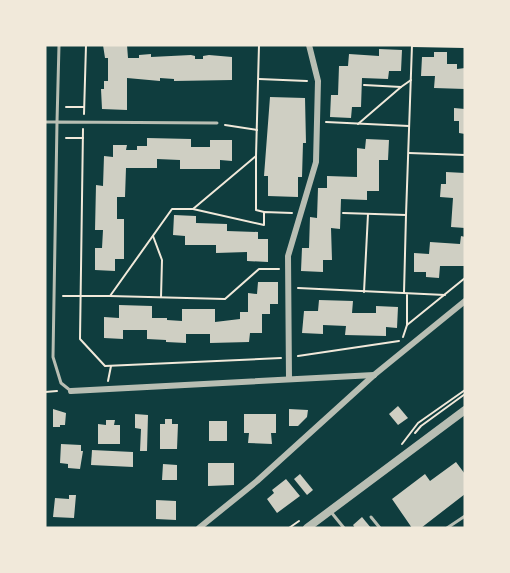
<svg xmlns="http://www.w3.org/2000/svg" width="510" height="573" font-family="Mulish,sans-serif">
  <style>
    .building { fill: #cfcfc3 }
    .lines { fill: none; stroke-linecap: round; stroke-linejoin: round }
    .path { stroke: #f1e9da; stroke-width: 2 }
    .service { stroke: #b8beb3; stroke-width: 3 }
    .minor { stroke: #b8beb3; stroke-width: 6 }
    .tertiary { stroke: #b8beb3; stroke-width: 8 }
  </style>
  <rect width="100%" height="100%" fill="#0f3d3e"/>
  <g class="building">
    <path d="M103,45H127L128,58H139V55L151,54V57L191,55L195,56V59H203V56L209,55L232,57V80L174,81V79L160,78V81L127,78V110L102,109L101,89H104V81H108V58H105Z"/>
    <path d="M379,49L402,50L401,71H389L388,79L362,78L361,107H352L351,118L330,117L331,95H338L339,66H348L349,54L379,56Z"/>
    <path d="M434,52H447V64H457V69L465,68V89L434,88L435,76H421L422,57H434Z"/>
    <path d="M270,97L305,98L306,143H303L302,177H298V197L268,196V176H264Z"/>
    <path d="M454,108L465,109V134L459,133V121H454Z"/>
    <path d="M147,138L191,139V147H210V140H232V161L220,160V169H180V160L157,159V168H126L125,197H117V219H124V259H115V271L95,270V248H102L103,230H95L96,185L103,186L104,156L113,157V145H127L126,150H137V146H147Z"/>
    <path d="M366,139L389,140L388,160H379V191H367V200L341,199L340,229L331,228L332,260H323V272L301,271L302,248H309L310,217L317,218L318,188H327V176L357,177V148L365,149Z"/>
    <path d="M446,172L465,173V228L451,227L453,198L440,197L441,184H446Z"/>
    <path d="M174,215L196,216V223L227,224V231L258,232V239H268V262L247,261V252L216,253V245H185V236L173,235Z"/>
    <path d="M461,236L465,237V266H440L439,278L426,277V272H414V253L429,254L430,242L460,244Z"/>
    <path d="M258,282H278V304H270V314H262V333H250L249,342L210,343V334H186V343L166,342V340L147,339V330H123V339L104,338V317L119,318V305L152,306V318H167V320L182,321V309H215V322L240,319V312H248V293L257,294Z"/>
    <path d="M319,300L353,301L352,313H376V306L398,307L397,328L386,327V336L345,335L346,326L323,325V334L302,333L304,311H318Z"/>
    <path d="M398,406L408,418L398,425L389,414Z"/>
    <path d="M53,409L66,413L65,425H60V427H53Z"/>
    <path d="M289,409L308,410L307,417L298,426H289Z"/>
    <path d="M135,414L148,415L147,451H140L141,429L135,428Z"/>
    <path d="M244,414H276V433H271L272,444L248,443L249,433H244Z"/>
    <path d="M165,419H172V424H178L177,449H160V424H165Z"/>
    <path d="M106,420H115L114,425H120V444H98V424L106,425Z"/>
    <rect x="209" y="421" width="18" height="20"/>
    <path d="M61,444L81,445V451H83L80,469L68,468V464L60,463Z"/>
    <path d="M92,450L133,452V467L91,465Z"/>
    <path d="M456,462L465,474V494L421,528H412L392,499L425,474L430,481Z"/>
    <path d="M208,463H234V485L208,486Z"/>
    <path d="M163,464L177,465V480H162Z"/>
    <path d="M300,474L313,490L307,495L294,479Z"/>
    <path d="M286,479L300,496L277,513L267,499L274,493L272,490Z"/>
    <path d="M69,495H76L74,518L53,517L55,498L69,499Z"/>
    <path d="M156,500L176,501V520L156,519Z"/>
    <path d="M362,517L371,528H355L353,525Z"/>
  </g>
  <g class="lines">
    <g class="path">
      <path d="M412,46L465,47"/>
      <path d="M259,79L307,81"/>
      <path d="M364,85L401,87L411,80"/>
      <path d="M66,107H84"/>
      <path d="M84,114L86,45"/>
      <path d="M326,122L409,126"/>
      <path d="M358,124L401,87"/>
      <path d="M225,125L257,130"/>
      <path d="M83,129L80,339L105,366L281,358"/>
      <path d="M66,138H83"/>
      <path d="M409,153L465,155"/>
      <path d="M256,156V210L264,212"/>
      <path d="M193,209L264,225V212L292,213"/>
      <path d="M343,213L406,215L412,45"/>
      <path d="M153,236L162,260L161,297"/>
      <path d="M298,288L445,295"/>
      <path d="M364,292L368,214"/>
      <path d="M404,293L406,215"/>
      <path d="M63,296H110L172,209H193L256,156L259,45"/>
      <path d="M110,296L225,299L259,269H279"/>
      <path d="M407,325V295"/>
      <path d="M403,337L407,325L465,278"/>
      <path d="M298,356L399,341"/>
      <path d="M108,381L111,366"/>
      <path d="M45,392L57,391"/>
      <path d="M415,433L421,426L465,394"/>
      <path d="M402,444L418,423L465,390"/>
      <path d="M289,528L299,521"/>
    </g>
    <g class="service">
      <path d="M45,122H57L59,45"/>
      <path d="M71,391L61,383L53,357L57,122L217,123"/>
      <path d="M331,512L344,528"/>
      <path d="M371,517L380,528"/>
      <path d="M447,528L465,516"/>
    </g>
    <g class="minor">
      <path d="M289,379L288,256L316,162L318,81L309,45"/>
      <path d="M71,391L374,375"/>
      <path d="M199,528L257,481L374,375L465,301"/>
    </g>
    <path class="tertiary" d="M307,528L465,410"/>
  </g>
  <rect width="510" height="573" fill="none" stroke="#f1e9da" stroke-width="93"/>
</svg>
